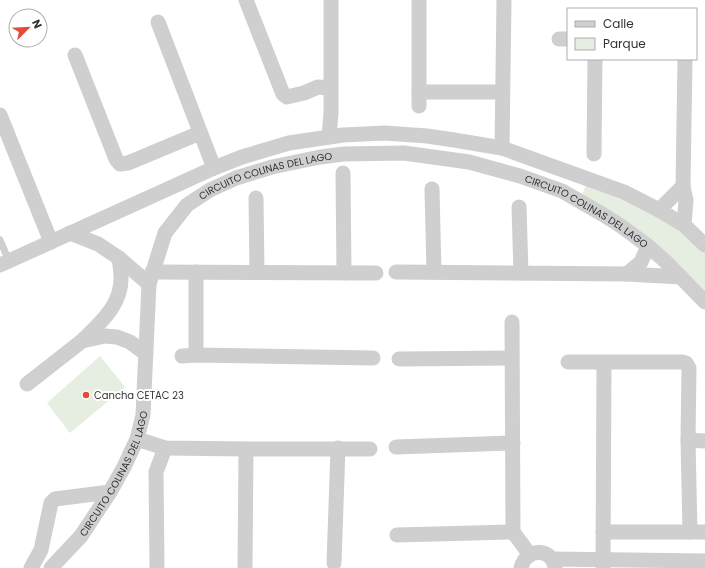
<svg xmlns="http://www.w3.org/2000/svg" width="705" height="568" font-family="Poppins,sans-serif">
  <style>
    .green { fill: #e5eee1 }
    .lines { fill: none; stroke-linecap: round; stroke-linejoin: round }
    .lane { stroke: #cfcfcf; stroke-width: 7 }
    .street { stroke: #cfcfcf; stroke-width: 15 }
    .poi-dot { fill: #e54c38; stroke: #fff; stroke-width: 1.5 }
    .labels { text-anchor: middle; stroke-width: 4; stroke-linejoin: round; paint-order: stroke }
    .street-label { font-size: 10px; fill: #323232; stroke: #fff }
    .poi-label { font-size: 10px; fill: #323232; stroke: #fff; text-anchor: start }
  </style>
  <rect width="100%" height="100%" fill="#fff"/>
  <g class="green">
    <path d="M588,180L624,193L705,246V296L580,200Z"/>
    <path d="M100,356L125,387L70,433L47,403Z"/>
  </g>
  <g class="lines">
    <path class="lane" d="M0,240L9,261"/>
    <g class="street">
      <path d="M246,0L283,94L287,97L304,93L318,87L330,88"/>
      <path d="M158,22L214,168"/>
      <path d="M559,39H568"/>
      <path d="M75,55L116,159L120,164L128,163L200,133"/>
      <path d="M419,92H502"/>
      <path d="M419,106V0"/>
      <path d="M0,115L51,242"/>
      <path d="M329,137L331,113V0"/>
      <path d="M502,148L504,0"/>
      <path d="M594,154L595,59"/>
      <path d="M343,173L344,273"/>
      <path d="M432,189L434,272"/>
      <path d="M256,198L257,272"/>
      <path d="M519,207L521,273"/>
      <path d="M659,210L683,186"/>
      <path d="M684,225L686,200L683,186L685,59"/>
      <path d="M70,233L98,244L119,258L149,284"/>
      <path d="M0,265L214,168L242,157L289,143L343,135L385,133L427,136L454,140L502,148L624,192L659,210L684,225L705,245"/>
      <path d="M152,272L376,273"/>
      <path d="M196,272V355"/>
      <path d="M396,272L627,274L681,277"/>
      <path d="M627,274L641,262L648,246"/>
      <path d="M512,322L513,532L530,555"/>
      <path d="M82,341C100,323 122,305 121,277C121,271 120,265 119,258"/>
      <path d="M182,356L196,355L373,358"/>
      <path d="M399,359L512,358"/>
      <path d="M568,362H682L686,363L689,368L688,440L690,532"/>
      <path d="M27,384L82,341L105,336L117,337L130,342L146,354"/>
      <path d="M137,439L165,448L246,449H370"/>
      <path d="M688,440L705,441"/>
      <path d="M396,447L513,443"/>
      <path d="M603,532H705"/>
      <path d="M397,535L513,532"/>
      <path d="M552,559L705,561"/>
      <path d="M334,563L338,448"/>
      <path d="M31,568L41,550L51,503L55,499L110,492"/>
      <path id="s1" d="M51,568L81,536L110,492L124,467L137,439L143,415L149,284L165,233L187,205L210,190L236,178L272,167L320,157L344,154L404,153L469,162L520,176L562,191L602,214L621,226L648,246L665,261L705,302"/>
      <path d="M157,568L156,472L165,448"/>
      <path d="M245,568L246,449"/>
      <path d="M521,568C526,548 551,547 555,567"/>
      <path d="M603,568L604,363"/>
    </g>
  </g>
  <circle class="poi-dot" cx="86" cy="395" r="4"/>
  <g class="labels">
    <g class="street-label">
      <text dy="4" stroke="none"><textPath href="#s1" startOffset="486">CIRCUITO COLINAS DEL LAGO</textPath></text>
      <text dy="4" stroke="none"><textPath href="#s1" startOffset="822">CIRCUITO COLINAS DEL LAGO</textPath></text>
      <text dy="4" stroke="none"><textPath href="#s1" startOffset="115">CIRCUITO COLINAS DEL LAGO</textPath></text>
    </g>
    <g class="poi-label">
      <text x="94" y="399">Cancha CETAC 23</text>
    </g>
  </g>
  <rect x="567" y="8" width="130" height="52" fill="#ffffff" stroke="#adadad"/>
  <rect x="575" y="21" width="20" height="6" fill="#cfcfcf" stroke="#adadad"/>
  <text x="603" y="28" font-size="12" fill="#323232">Calle</text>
  <rect x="575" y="38" width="20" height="12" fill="#e5eee1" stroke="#adadad"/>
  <text x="603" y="48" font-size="12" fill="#323232">Parque</text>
  <g transform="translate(28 28) rotate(66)"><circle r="19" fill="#ffffff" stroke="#adadad"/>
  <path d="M0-3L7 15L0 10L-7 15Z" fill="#e54c38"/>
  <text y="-6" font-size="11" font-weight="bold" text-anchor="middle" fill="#323232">N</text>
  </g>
</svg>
